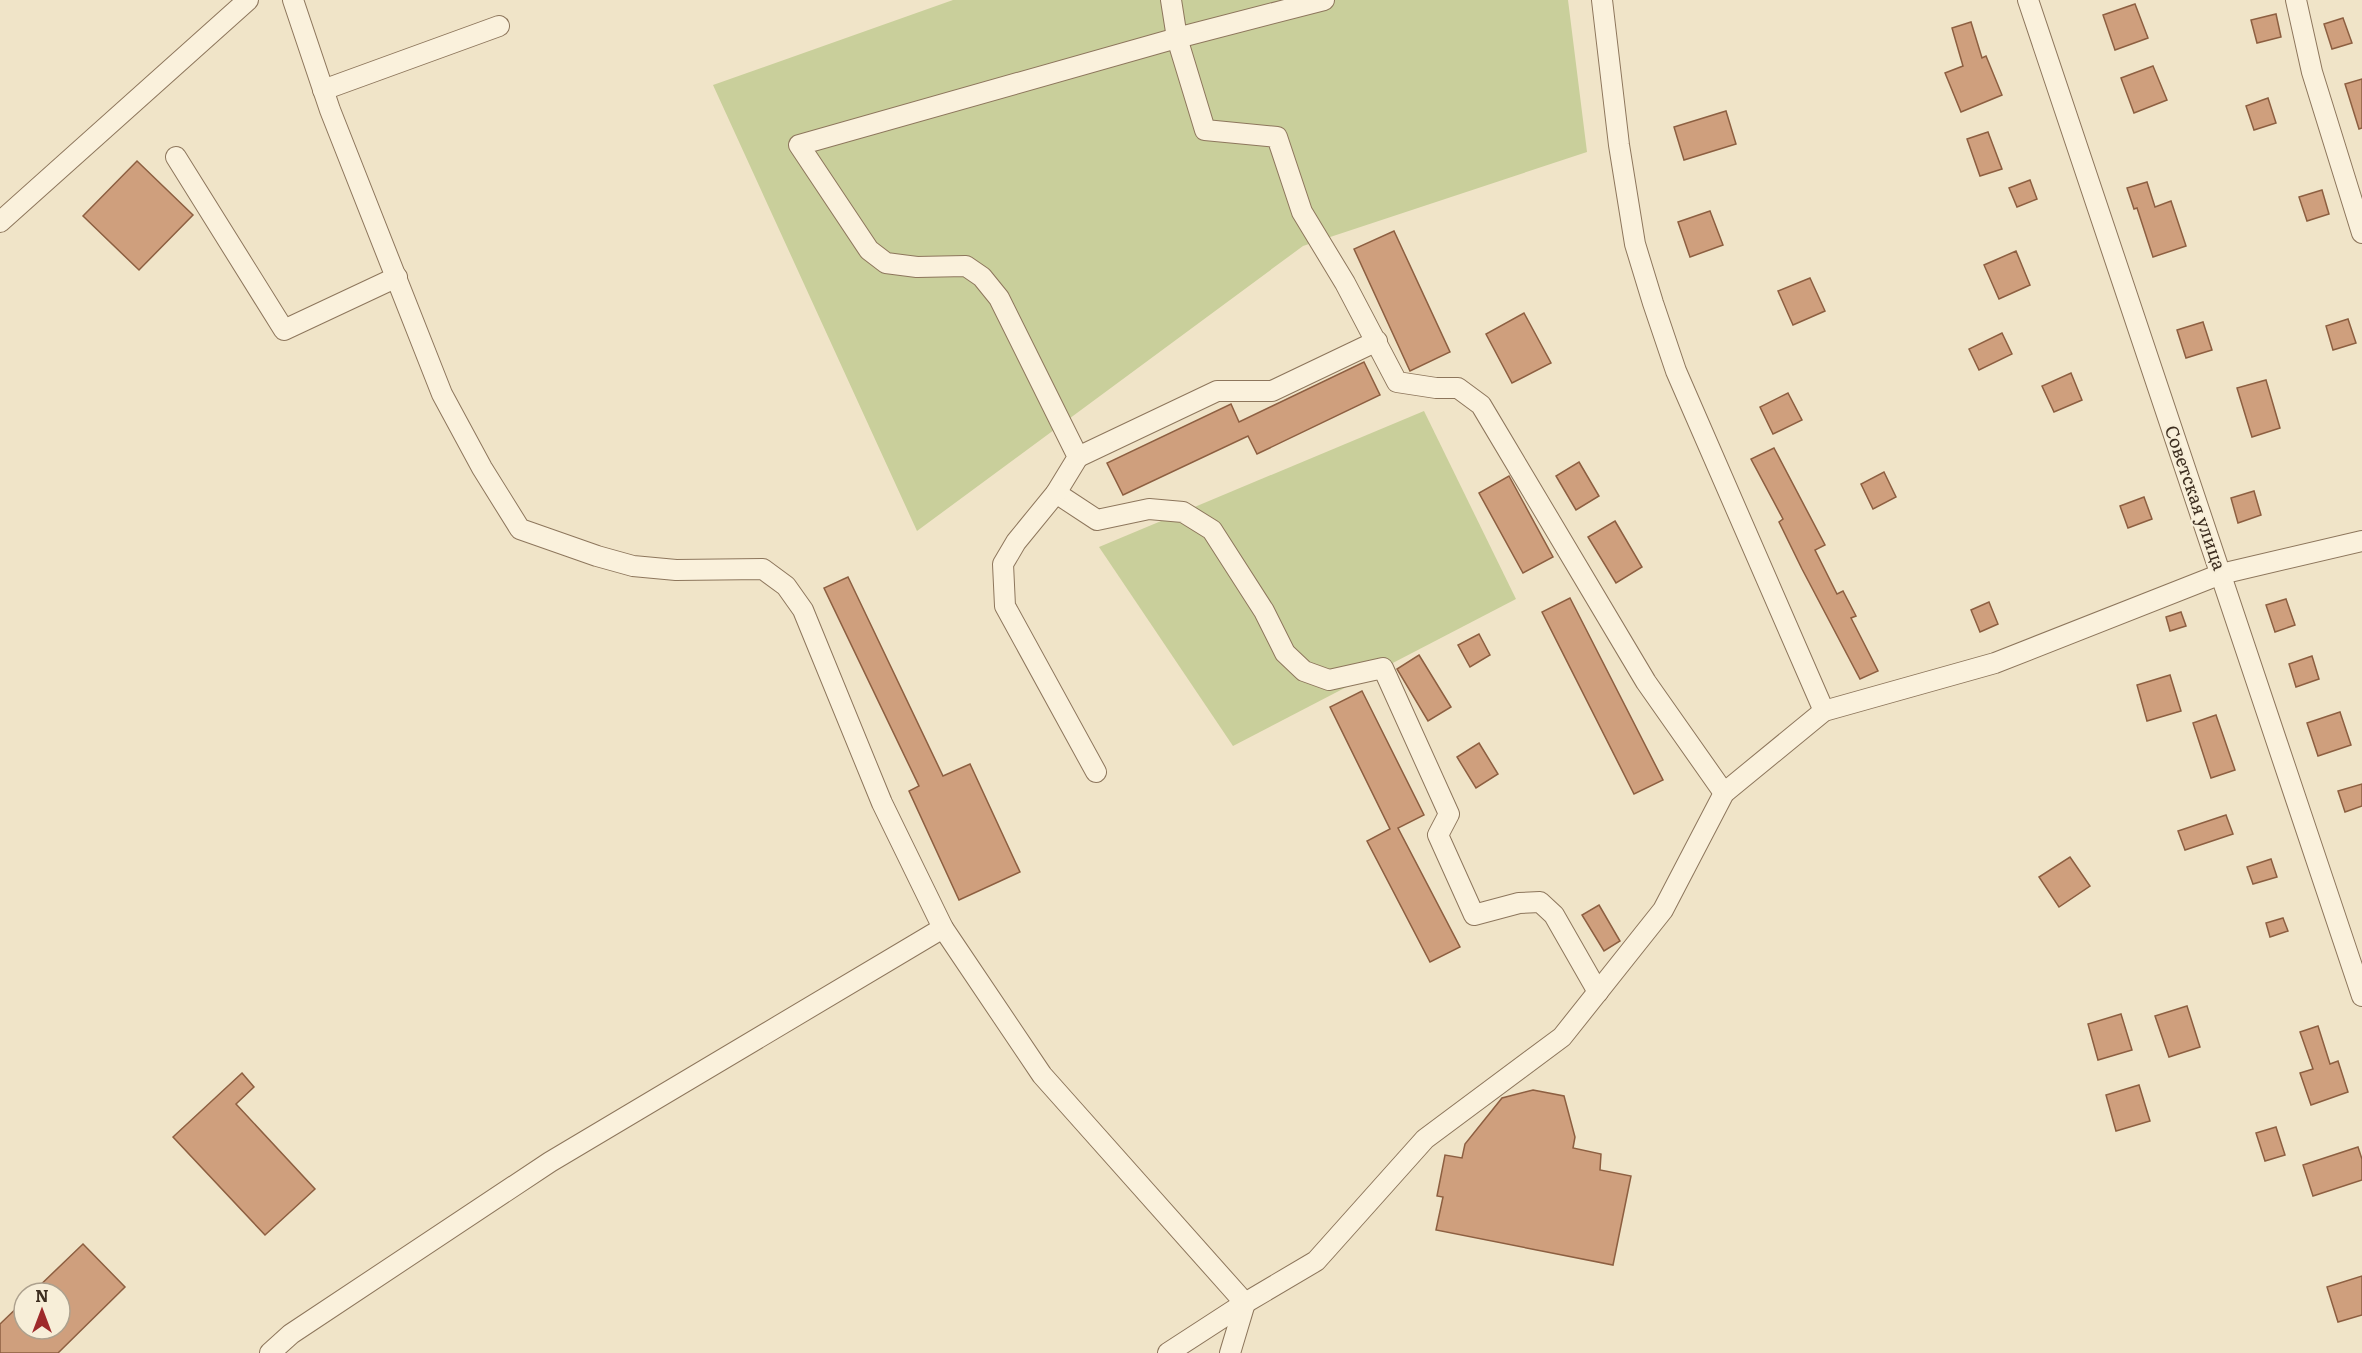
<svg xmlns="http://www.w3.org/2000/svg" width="2362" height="1353" font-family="Literata,serif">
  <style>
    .green { fill: #c9cf9b }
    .building { fill: #cf9f7d; stroke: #8d5f41; stroke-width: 1.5 }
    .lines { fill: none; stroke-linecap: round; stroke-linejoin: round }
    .minor-casing { stroke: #8d765c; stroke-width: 22 }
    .minor { stroke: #faf1dc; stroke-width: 20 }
    .labels { text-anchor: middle; stroke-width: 4.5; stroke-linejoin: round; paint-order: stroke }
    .street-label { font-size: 18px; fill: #3d2e20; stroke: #f7eed8 }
  </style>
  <rect width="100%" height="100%" fill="#f0e4c8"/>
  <g class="green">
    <path d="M953,0H1568L1587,152L1303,246L917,531L713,85Z"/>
    <path d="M1424,411L1516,599L1233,746L1099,547Z"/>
  </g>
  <g class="building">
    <path d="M2135,4L2148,38L2115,50L2103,15Z"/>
    <path d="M2276,14L2281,37L2257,43L2251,20Z"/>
    <path d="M2343,18L2352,43L2332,49L2324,24Z"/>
    <path d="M1971,22L1982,58L1986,56L2002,95L1961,112L1945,73L1963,66L1952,28Z"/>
    <path d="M2153,66L2167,100L2134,113L2121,78Z"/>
    <path d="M2362,79V128L2359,129L2345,84Z"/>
    <path d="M2268,98L2276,123L2254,130L2246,106Z"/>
    <path d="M1726,111L1736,144L1684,160L1674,127Z"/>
    <path d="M1988,132L2002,169L1980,176L1967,139Z"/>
    <path d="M137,161L193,215L139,270L83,216Z"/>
    <path d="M2030,180L2037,199L2017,207L2009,188Z"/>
    <path d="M2147,182L2155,207L2171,201L2186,246L2153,257L2137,208L2134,209L2127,188Z"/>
    <path d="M2322,190L2329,214L2307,221L2299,197Z"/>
    <path d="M1710,211L1723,245L1690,257L1678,222Z"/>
    <path d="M1394,231L1450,352L1410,371L1354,249Z"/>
    <path d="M2016,251L2030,285L1999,299L1984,265Z"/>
    <path d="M1810,278L1825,311L1793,325L1778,291Z"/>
    <path d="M1524,313L1551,363L1512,383L1486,334Z"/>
    <path d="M2348,319L2356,343L2333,350L2326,326Z"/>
    <path d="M2203,322L2212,350L2186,358L2177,330Z"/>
    <path d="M2002,333L2012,354L1979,370L1969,349Z"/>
    <path d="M1364,362L1380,395L1257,454L1248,436L1123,495L1107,463L1231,404L1239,422Z"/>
    <path d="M2071,373L2082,400L2054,412L2042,386Z"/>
    <path d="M2266,380L2280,428L2252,437L2237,388Z"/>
    <path d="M1788,393L1802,420L1773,434L1760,407Z"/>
    <path d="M1774,448L1825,545L1815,550L1837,594L1843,591L1856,616L1851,618L1878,671L1860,679L1802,569L1779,522L1783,519L1751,459Z"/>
    <path d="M1579,462L1599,496L1576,510L1556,476Z"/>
    <path d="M1884,472L1896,497L1873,509L1861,484Z"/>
    <path d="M1509,476L1553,557L1523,573L1479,493Z"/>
    <path d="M2254,491L2261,515L2238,523L2231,498Z"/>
    <path d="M2144,497L2152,519L2128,528L2120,506Z"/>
    <path d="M1615,521L1642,567L1616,583L1588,537Z"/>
    <path d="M848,577L943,776L970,764L1020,872L959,900L909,791L919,786L824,588Z"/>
    <path d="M1570,598L1663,780L1634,794L1542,612Z"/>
    <path d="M2286,599L2295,625L2275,632L2266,605Z"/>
    <path d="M1989,602L1998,624L1980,632L1971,610Z"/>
    <path d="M2181,612L2186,626L2170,631L2166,617Z"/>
    <path d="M1479,634L1490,655L1470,667L1458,645Z"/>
    <path d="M1419,655L1451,707L1428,721L1397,669Z"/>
    <path d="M2312,656L2319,679L2296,687L2289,664Z"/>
    <path d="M2170,675L2181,711L2147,721L2137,685Z"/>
    <path d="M1362,691L1424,815L1398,828L1460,947L1430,962L1367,841L1390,829L1330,707Z"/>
    <path d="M2340,712L2351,745L2318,756L2307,723Z"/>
    <path d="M2216,715L2235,770L2211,778L2193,723Z"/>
    <path d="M1479,743L1498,774L1476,788L1457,757Z"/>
    <path d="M2362,784V806L2345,812L2338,791Z"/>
    <path d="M2226,815L2233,834L2185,850L2178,831Z"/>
    <path d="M2070,857L2090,886L2059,907L2039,877Z"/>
    <path d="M2271,859L2277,877L2253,884L2247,867Z"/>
    <path d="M1599,905L1620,941L1604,951L1582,915Z"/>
    <path d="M2283,918L2288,931L2270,937L2266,923Z"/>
    <path d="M2187,1006L2200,1047L2169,1057L2155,1016Z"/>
    <path d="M2121,1014L2132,1050L2098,1060L2088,1024Z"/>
    <path d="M2318,1026L2330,1064L2338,1061L2348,1092L2311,1105L2300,1073L2313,1069L2300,1032Z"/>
    <path d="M242,1073L254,1087L236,1104L315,1189L265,1235L173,1137Z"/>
    <path d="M2139,1085L2150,1121L2116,1131L2106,1095Z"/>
    <path d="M1533,1090L1564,1096L1575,1137L1573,1148L1601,1154L1600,1170L1631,1176L1613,1265L1436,1230L1443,1197L1437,1196L1445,1155L1462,1158L1465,1144L1502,1098Z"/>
    <path d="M2276,1127L2285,1155L2265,1161L2256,1133Z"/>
    <path d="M2358,1147L2362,1159V1180L2313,1196L2303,1165Z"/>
    <path d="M83,1244L125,1287L58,1353H0V1324L24,1301V1329H60V1293H32Z"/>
    <path d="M2362,1276V1315L2338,1322L2327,1287Z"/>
  </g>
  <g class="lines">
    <defs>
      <g id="minor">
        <path d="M293,0L330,110L442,394L482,468L520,529L597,556L633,566L676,570L763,569L786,586L803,610L882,803L943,928L1042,1075L1245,1303"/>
        <path d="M1171,0L1177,38L1205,130L1277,137L1302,212L1345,283L1397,382L1436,388H1458L1481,405L1646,682L1724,793"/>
        <path d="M1602,0L1619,145L1635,244L1653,303L1676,371L1824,711"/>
        <path d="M2028,0L2362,996"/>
        <path d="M2296,0L2312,72L2362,233"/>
        <path d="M323,90L499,26"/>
        <path d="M176,157L284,330L397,277"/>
        <path d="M0,222L248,0"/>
        <path d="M1078,457L1217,391H1272L1377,341"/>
        <path d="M1056,493L1097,520L1149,509L1183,512L1212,530L1264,611L1285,653L1304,671L1329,680L1383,668L1449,814L1438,835L1474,915L1519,903L1540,902L1554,915L1598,992"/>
        <path d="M1096,772L1005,606L1003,564L1016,542L1056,493L1078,457L999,298L982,277L966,266L917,267L886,263L869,250L799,145L1177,38L1324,0"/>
        <path d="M270,1353L291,1334L550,1162L943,928"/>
        <path d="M1168,1353L1245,1303L1316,1261L1425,1139L1562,1037L1663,910L1724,793L1824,711L1995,663L2221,574L2362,541"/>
        <path d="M1230,1353L1245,1303"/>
      </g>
    </defs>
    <use href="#minor" class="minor-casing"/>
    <use href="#minor" class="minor"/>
  </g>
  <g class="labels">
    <g class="street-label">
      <text transform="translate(2195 498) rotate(71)" y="6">Советская улица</text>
    </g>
  </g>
  <g transform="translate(42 1311)"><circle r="28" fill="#f7eed8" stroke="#ada18e" stroke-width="1.5"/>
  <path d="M0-4.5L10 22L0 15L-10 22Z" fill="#9e2a2b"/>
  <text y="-9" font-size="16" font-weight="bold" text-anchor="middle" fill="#3d2e20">N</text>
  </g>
</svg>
